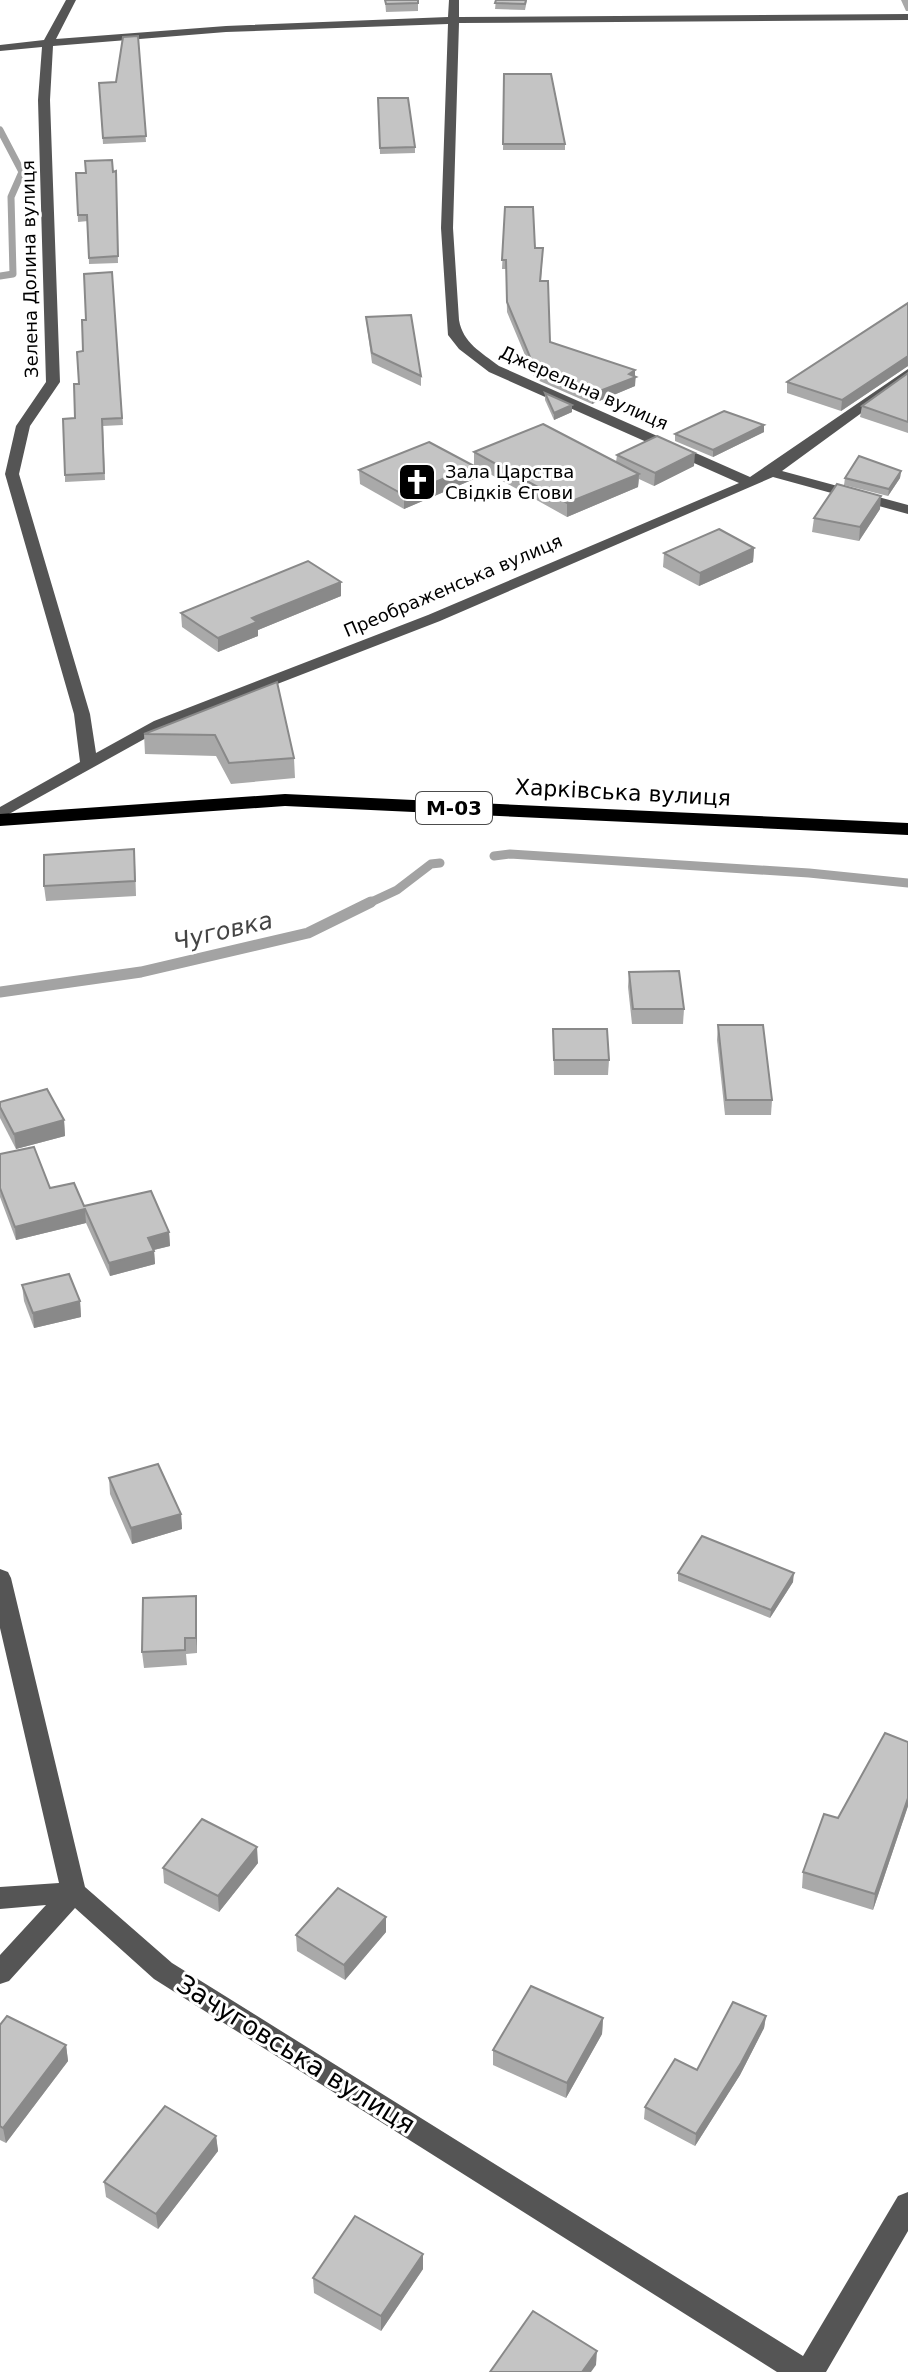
<svg xmlns="http://www.w3.org/2000/svg" width="908" height="2372" font-family="'DejaVu Sans',sans-serif">
  <style>
    .lines { fill: none; stroke-linecap: round; stroke-linejoin: round }
    .stream-far2 { stroke: #a3a3a3; stroke-width: 7 }
    .stream-far1 { stroke: #a3a3a3; stroke-width: 9 }
    .stream { stroke: #a3a3a3; stroke-width: 11 }
    .minor { fill: #555; fill-rule: evenodd }
    .highway { fill: #000; fill-rule: evenodd }
    .wall { fill: #a9a9a9 }
    .shaded-wall { fill: #898989 }
    .building { fill: #c4c4c4; stroke: #898989; stroke-width: 2 }
    .labels { text-anchor: middle; stroke-width: 6; stroke-linejoin: round; paint-order: stroke }
    .far-street-label { font-size: 18px; fill: #000; stroke: #fff }
    .far-poi-label { font-size: 18px; fill: #000; stroke: #fff; text-anchor: start }
    .shield { fill: #fff; stroke: #4c4c4c; stroke-width: 2 }
    .shield-label { font-size: 20px; font-weight: bold; fill: #000 }
    .street-label { font-size: 22px; fill: #000; stroke: #fff }
    .water-label { font-size: 24px; font-style: italic; fill: #444; stroke: #fff }
    .near-street-label { font-size: 26px; fill: #000; stroke: #fff }
  </style>
  <rect width="100%" height="100%" fill="#fff"/>
  <g class="lines">
    <path class="stream-far2" d="M0,130L22,172L11,197L13,274L0,276"/>
    <g class="stream-far1">
      <path d="M494,856L510,854L809,873L908,883"/>
      <path d="M367,904L397,890L431,864L440,863"/>
    </g>
    <path class="stream" d="M0,992L141,972L308,933L371,902"/>
    <g class="minor">
      <path d="M66,0H76L56,39L226,26L448,17L449,0H459V17L908,14V20L459,23L453,228L459,320C463,343 481,352 499,366L750,477L908,369V379L782,471L908,505V514L773,477L440,621L166,727L0,819V807L80,762L74,714L5,474L16,426L46,382L38,100L42,47L0,51V45L44,40ZM448,24L441,228L448,335L459,349L489,372L739,483L428,615L154,721L96,753L90,714L19,474L30,426L60,382L50,100L53,46L226,32Z"/>
      <path d="M0,1569L8,1572L11,1578L85,1887L172,1963L803,2356L898,2196L908,2192V2231L826,2372H777L154,1979L75,1908L9,1981L0,1984V1955L46,1905L0,1909V1887L59,1883L0,1628Z"/>
    </g>
    <path class="highway" d="M285,794L908,823V835L285,806L0,826V814Z"/>
  </g>
  <g class="wall">
    <path d="M385,0H418V11L386,12Z"/>
    <path d="M496,0H527L525,10L495,9Z"/>
    <path d="M901,0H908V11H906Z"/>
    <path d="M138,36L146,142L103,144L99,83L116,82Z"/>
    <path d="M504,74L565,144V150H503Z"/>
    <path d="M378,98L415,147V153L380,154Z"/>
    <path d="M113,171L116,178L118,263L89,264L88,221L78,222L76,173Z"/>
    <path d="M505,207L535,248H543L541,281L550,342L636,377L635,386L592,404L535,379L507,312L506,269H502Z"/>
    <path d="M112,272L123,425L103,426L105,480L65,482V475L75,418L83,351L86,320Z"/>
    <path d="M908,303V366L841,411L787,393V382Z"/>
    <path d="M366,317L421,376V386L372,363L367,327Z"/>
    <path d="M908,373V433L860,417L862,406Z"/>
    <path d="M545,393L572,405V412L554,420L545,400Z"/>
    <path d="M764,432L713,457L675,441V434Z"/>
    <path d="M474,452L616,462L617,455L694,466L654,486L639,479L638,487L567,517L474,465Z"/>
    <path d="M474,466V479L404,509L360,484L359,470Z"/>
    <path d="M901,471L900,478L888,496L844,485L845,478Z"/>
    <path d="M880,509L859,541L812,532L814,518Z"/>
    <path d="M754,548L753,562L699,586L663,567L664,553Z"/>
    <path d="M341,582V596L258,630V636L218,652L182,627L181,613Z"/>
    <path d="M277,682L294,758L295,778L231,784L216,756L145,754L144,734Z"/>
    <path d="M135,864L136,896L46,901L44,886Z"/>
    <path d="M629,972L684,1009L683,1024H632L628,987Z"/>
    <path d="M718,1025L772,1100L771,1115H725L717,1040Z"/>
    <path d="M553,1029L609,1060L608,1075H554Z"/>
    <path d="M0,1102L64,1120L65,1136L16,1149L0,1118Z"/>
    <path d="M0,1154L50,1188L84,1206L169,1232L170,1246L154,1250L155,1264L110,1276L86,1223L16,1240L0,1197Z"/>
    <path d="M22,1285L80,1301L81,1317L34,1328L24,1301Z"/>
    <path d="M109,1478L181,1514L182,1529L132,1544L110,1494Z"/>
    <path d="M678,1573L793,1582L770,1618L678,1581Z"/>
    <path d="M196,1596L197,1653L186,1654L187,1665L144,1668L142,1652Z"/>
    <path d="M908,1742V1806L873,1910L802,1888L803,1872L838,1818Z"/>
    <path d="M258,1863L219,1912L164,1883L163,1868Z"/>
    <path d="M386,1917V1932L345,1980L297,1951L296,1935Z"/>
    <path d="M766,2016L764,2028L740,2075L695,2146L644,2119L645,2107L697,2070Z"/>
    <path d="M603,2018L602,2034L566,2098L493,2065V2050Z"/>
    <path d="M0,2025L66,2045L68,2061L6,2143L0,2140Z"/>
    <path d="M216,2136L218,2151L158,2229L106,2197L104,2182Z"/>
    <path d="M423,2254V2269L381,2331L314,2293L313,2278Z"/>
  </g>
  <g class="shaded-wall">
    <path d="M908,356V366L841,411L842,400Z"/>
    <path d="M635,370V386L592,404V394Z"/>
    <path d="M572,405V412L554,420V413Z"/>
    <path d="M764,425V432L713,457V450Z"/>
    <path d="M695,453L694,466L654,486L655,473Z"/>
    <path d="M474,466V479L404,509V495Z"/>
    <path d="M901,471L900,478L888,496L889,489Z"/>
    <path d="M639,474L638,487L567,517V503Z"/>
    <path d="M881,496L880,509L859,541L860,527Z"/>
    <path d="M754,548L753,562L699,586L700,573Z"/>
    <path d="M341,582V596L258,630V636L218,652V638L252,618Z"/>
    <path d="M64,1120L65,1136L16,1149L14,1134Z"/>
    <path d="M85,1209L86,1223L16,1240L15,1227Z"/>
    <path d="M169,1232L170,1246L149,1251L148,1238Z"/>
    <path d="M154,1251L155,1264L110,1276L109,1263Z"/>
    <path d="M80,1301L81,1317L34,1328L33,1313Z"/>
    <path d="M181,1514L182,1529L132,1544L131,1528Z"/>
    <path d="M794,1573L793,1582L770,1618L771,1610Z"/>
    <path d="M196,1596L197,1611V1653L196,1638Z"/>
    <path d="M908,1798V1806L873,1910L875,1894Z"/>
    <path d="M257,1847L258,1863L219,1912L218,1896Z"/>
    <path d="M386,1917V1932L345,1980L344,1965Z"/>
    <path d="M766,2016L764,2028L740,2075L695,2146L696,2134Z"/>
    <path d="M603,2018L602,2034L566,2098L567,2083Z"/>
    <path d="M66,2045L68,2061L6,2143L3,2128Z"/>
    <path d="M216,2136L218,2151L158,2229L156,2214Z"/>
    <path d="M423,2254V2269L381,2331V2316Z"/>
    <path d="M597,2351L596,2365L591,2372H582Z"/>
  </g>
  <g class="building">
    <path d="M385,0H418V3L386,4Z"/>
    <path d="M496,0H526L525,4L495,3Z"/>
    <path d="M138,36L146,136L103,138L99,83L116,82L123,37Z"/>
    <path d="M504,74H551L565,144H503Z"/>
    <path d="M378,98H408L415,147L380,148Z"/>
    <path d="M112,160L113,172L116,171L118,256L89,258L87,215H78L76,173H86L85,161Z"/>
    <path d="M505,207H533L535,248H543L540,281H548L550,342L635,370L629,374L636,377L592,394L535,369L507,302L506,260H502Z"/>
    <path d="M112,272L122,418L102,419L104,473L65,475L63,419L75,418L74,384H79L77,352L83,351L82,320H86L84,274Z"/>
    <path d="M908,303V356L842,400L787,382Z"/>
    <path d="M411,315L421,376L372,353L366,317Z"/>
    <path d="M908,373V422L862,406Z"/>
    <path d="M545,393L572,405L554,413Z"/>
    <path d="M724,411L764,425L713,450L675,434Z"/>
    <path d="M543,424L639,474L567,503L474,452Z"/>
    <path d="M657,436L695,453L655,473L617,455Z"/>
    <path d="M429,442L474,466L404,495L359,470Z"/>
    <path d="M859,456L901,471L889,489L845,478Z"/>
    <path d="M837,484L881,496L860,527L814,518Z"/>
    <path d="M719,529L754,548L700,573L664,553Z"/>
    <path d="M308,561L341,582L252,618L257,622L218,638L181,613Z"/>
    <path d="M277,682L294,758L229,763L215,735L144,734Z"/>
    <path d="M134,849L135,881L44,886V855Z"/>
    <path d="M679,971L684,1009H633L629,972Z"/>
    <path d="M718,1025H763L772,1100H726Z"/>
    <path d="M553,1029H607L609,1060H554Z"/>
    <path d="M47,1089L64,1120L14,1134L0,1107V1102Z"/>
    <path d="M34,1147L50,1188L74,1183L84,1206L151,1191L169,1232L148,1238L154,1251L109,1263L85,1209L15,1227L0,1188V1154Z"/>
    <path d="M69,1274L80,1301L33,1313L22,1285Z"/>
    <path d="M158,1464L181,1514L131,1528L109,1478Z"/>
    <path d="M702,1536L794,1573L771,1610L678,1573Z"/>
    <path d="M196,1596V1638H185V1650L142,1652L143,1598Z"/>
    <path d="M885,1733L908,1742V1798L875,1894L803,1872L824,1814L838,1818Z"/>
    <path d="M202,1819L257,1847L218,1896L163,1868Z"/>
    <path d="M338,1888L386,1917L344,1965L296,1935Z"/>
    <path d="M531,1986L603,2018L567,2083L493,2050Z"/>
    <path d="M733,2002L766,2016L741,2063L696,2134L645,2107L675,2059L697,2070Z"/>
    <path d="M7,2016L66,2045L3,2128L0,2126V2025Z"/>
    <path d="M165,2106L216,2136L156,2214L104,2182Z"/>
    <path d="M355,2216L423,2254L381,2316L313,2278Z"/>
    <path d="M533,2311L597,2351L582,2372H490Z"/>
  </g>
  <defs>
    <symbol id="church-square" viewBox="-11 -11 22 22"><rect x="-9" y="-9" width="18" height="18" rx="4" fill="#000" stroke="#fff"/><path d="M-1.2-6h2.4v3.5h3.3v2.4h-3.3V6h-2.4V-.1h-3.3v-2.4h3.3Z" fill="#fff"/></symbol>
  </defs>
  <g fill-rule="evenodd">
    <use href="#church-square" x="395" y="460" width="44" height="44"/>
  </g>
  <g class="labels">
    <g class="far-street-label">
      <text transform="translate(30 269) rotate(-91)" y="6">Зелена Долина вулиця</text>
      <text transform="translate(584 388) rotate(24)" y="6">Джерельна вулиця</text>
      <text transform="translate(453 586) rotate(-23)" y="6">Преображенська вулиця</text>
    </g>
    <g class="far-poi-label">
      <text x="445" y="478">Зала Царства<tspan x="445" dy="21">Свідків Єгови</tspan></text>
    </g>
    <rect class="shield" x="416" y="792" width="76" height="32" rx="6"/>
    <g class="shield-label">
      <text x="454" y="815">М-03</text>
    </g>
    <g class="street-label">
      <text transform="translate(623 792) rotate(3)" y="8">Харківська вулиця</text>
    </g>
    <g class="water-label">
      <text transform="translate(223 931) rotate(-13)" y="8">Чуговка</text>
    </g>
    <g class="near-street-label">
      <text transform="translate(296 2054) rotate(32)" y="9">Зачуговська вулиця</text>
    </g>
  </g>
</svg>
